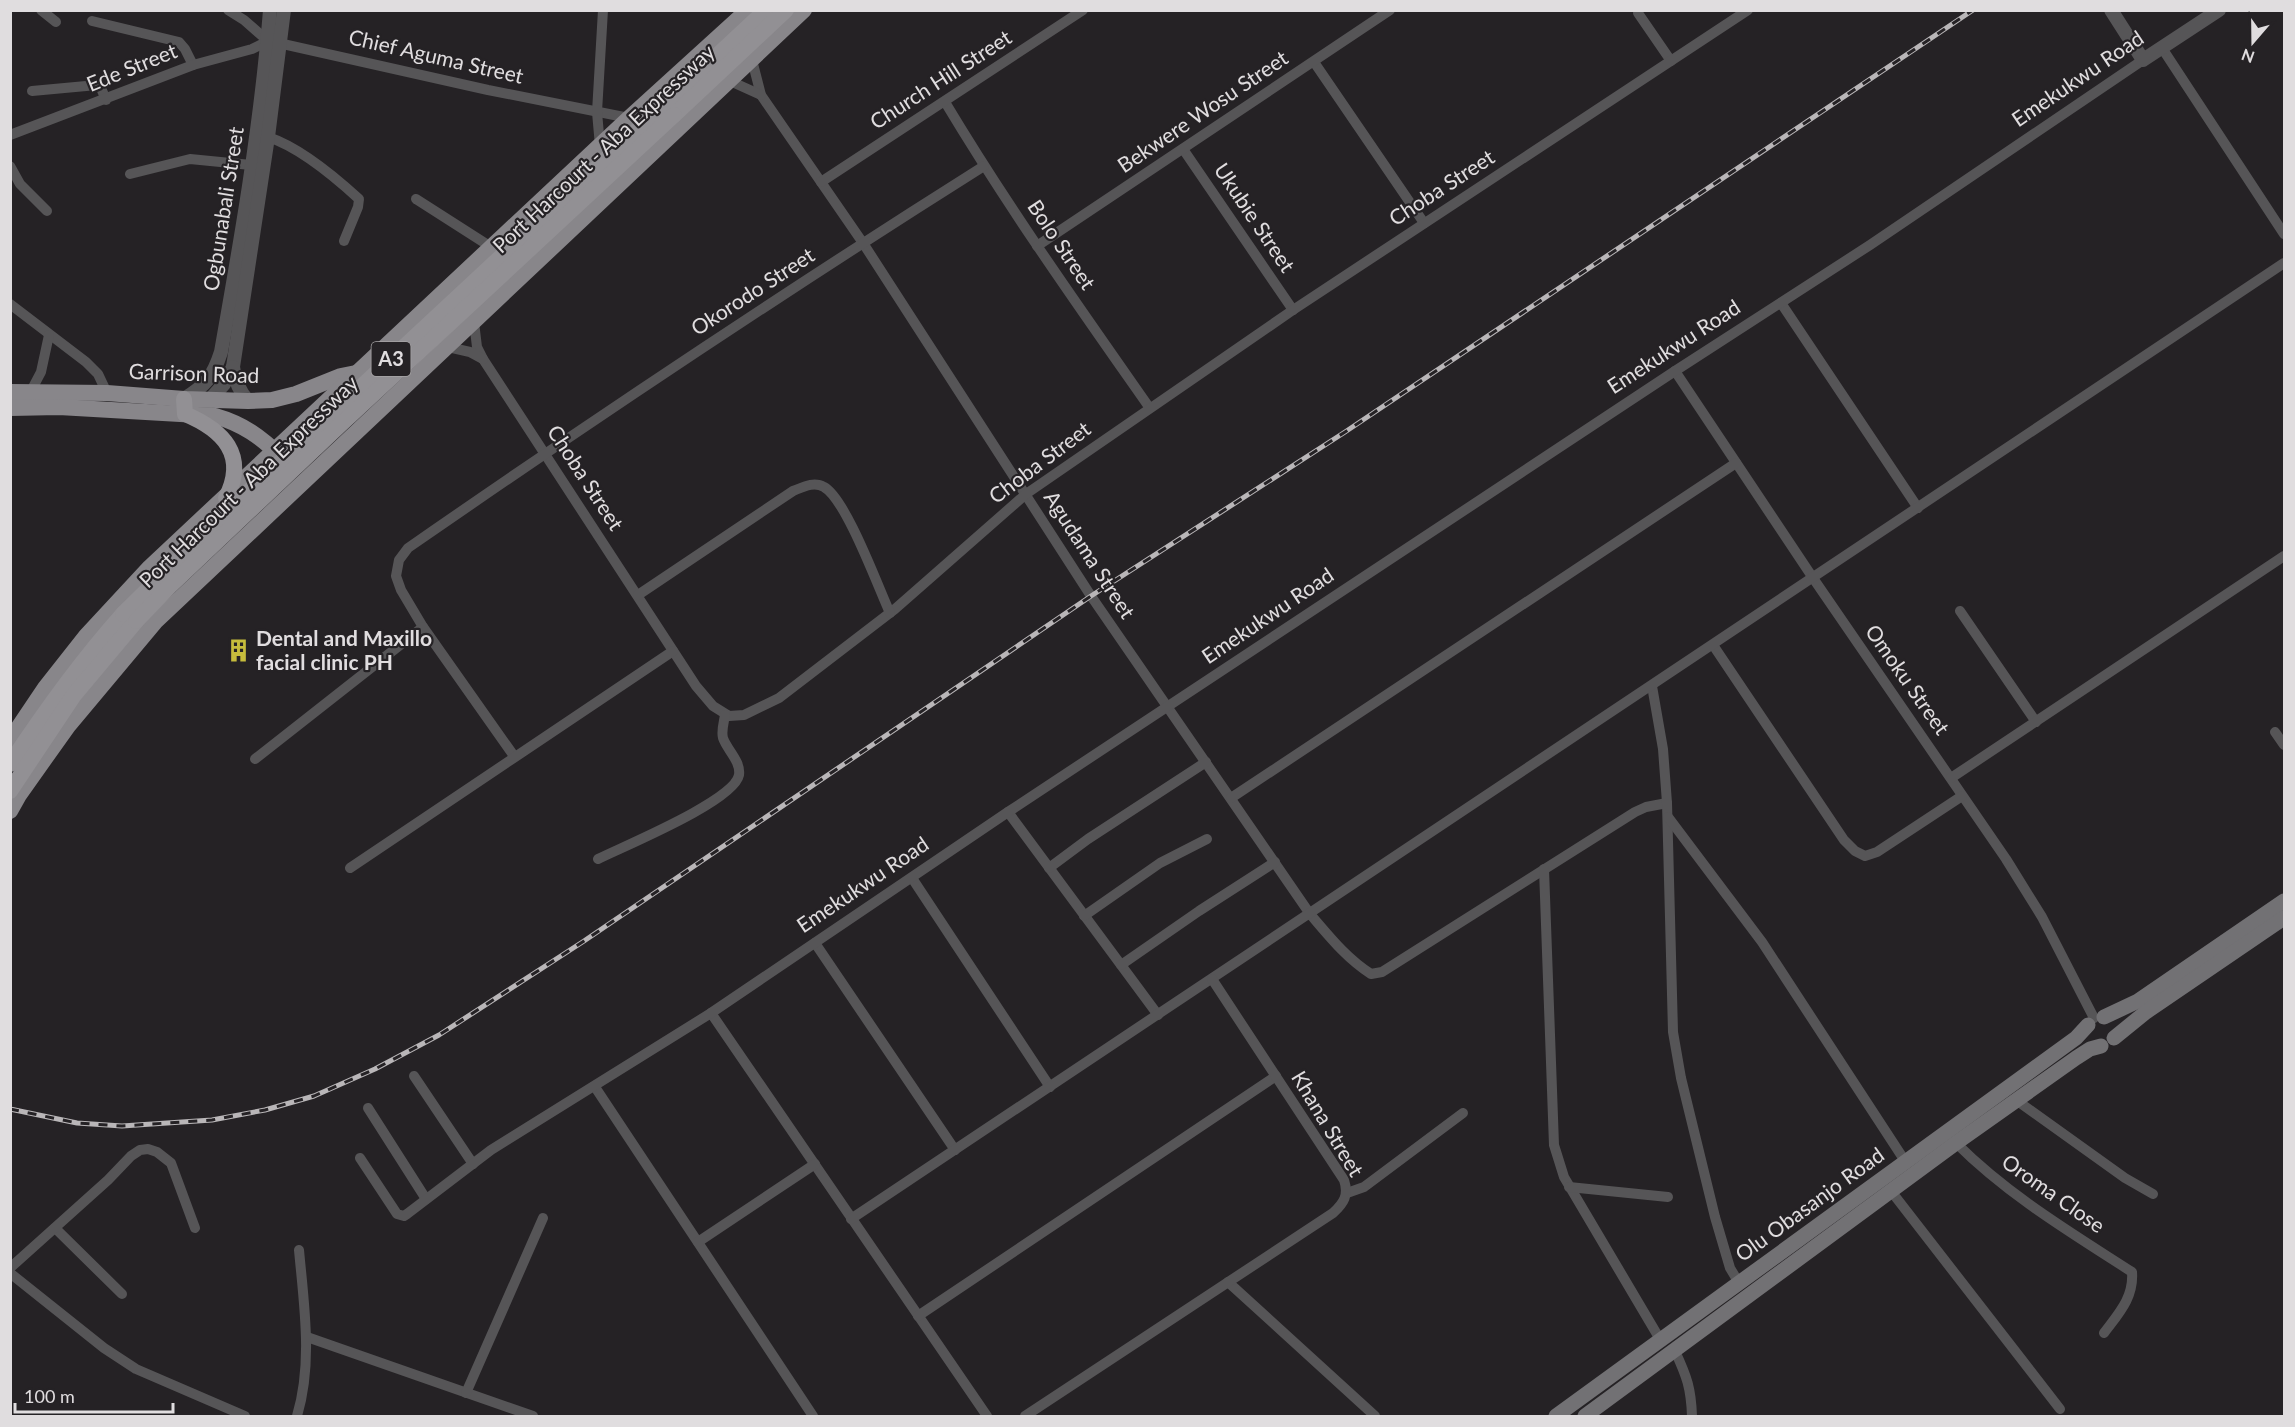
<svg xmlns="http://www.w3.org/2000/svg" width="2295" height="1427" font-family="Lato,sans-serif">
  <style>
    .lines { fill: none; stroke-linecap: round; stroke-linejoin: round }
    .minor { stroke: #565557; stroke-width: 10 }
    .tertiary { stroke: #565557; stroke-width: 14 }
    .secondary { stroke: #727174; stroke-width: 15 }
    .primary { stroke: #88868a; stroke-width: 16 }
    .trunk { stroke: #929094; stroke-width: 16 }
    .rail-casing { stroke: #b9b6b8; stroke-width: 5 }
    .rail { stroke: #252225; stroke-width: 3; stroke-dasharray: 9; stroke-linecap: butt }
    .trunk-bridge { stroke: #929094; stroke-width: 16 }
    .labels { text-anchor: middle; stroke-width: 4.5; stroke-linejoin: round; paint-order: stroke }
    .shield { fill: #252225; stroke: #a8a5a7; stroke-width: 1.5 }
    .shield-label { font-size: 20px; font-weight: bold; fill: #e0dddf }
    .street-label { font-size: 21px; fill: #e0dddf; stroke: #252225 }
    .poi-label { font-size: 21px; font-weight: bold; fill: #e0dddf; stroke: #252225; text-anchor: start }
  </style>
  <rect width="100%" height="100%" fill="#252225"/>
  <g class="lines">
    <g class="minor">
      <path d="M41,10L56,22"/>
      <path d="M228,10L244,20L268,41"/>
      <path d="M1638,13L1671,61"/>
      <path d="M92,21L179,42L185,49L193,65"/>
      <path d="M274,42L488,90L629,118"/>
      <path d="M2162,48L2284,234"/>
      <path d="M752,60L761,95L863,243L1091,596L1310,914C1329,936 1346,958 1371,974L1382,972L1635,812L1646,807L1667,803"/>
      <path d="M1314,62L1424,223"/>
      <path d="M730,81L761,95"/>
      <path d="M32,91L97,85L101,88L106,100"/>
      <path d="M945,102C1008,207 1079,307 1149,407"/>
      <path d="M10,135L193,65L252,49L268,41"/>
      <path d="M268,137C299,147 335,177 359,199L358,207L344,241"/>
      <path d="M600,146L597,112L603,10"/>
      <path d="M1183,149L1293,310"/>
      <path d="M10,166L20,184L47,211"/>
      <path d="M130,174L190,159L251,165"/>
      <path d="M821,182L1083,10"/>
      <path d="M416,199L491,247"/>
      <path d="M1037,246L1390,10"/>
      <path d="M1781,303L1918,508"/>
      <path d="M10,304L86,362L98,374L107,393"/>
      <path d="M474,322L477,347L483,359L696,686L713,706L729,716L744,715L779,698L895,609L1026,494L1293,310L1748,10"/>
      <path d="M448,347L470,352L483,359"/>
      <path d="M1675,371L1813,578L2006,859L2042,917L2094,1018"/>
      <path d="M31,391L41,372L49,335"/>
      <path d="M638,595L793,491C803,487 814,481 824,487C846,499 878,587 890,613"/>
      <path d="M1960,611L2036,722"/>
      <path d="M1713,645L1844,840L1855,851L1865,856L1877,852L1962,796"/>
      <path d="M1652,686L1663,749L1667,803L1673,1032L1681,1078L1715,1217L1730,1268L1739,1283"/>
      <path d="M2275,732L2284,745"/>
      <path d="M514,756L423,627L401,590L396,576L399,560L408,548C597,417 789,289 984,166"/>
      <path d="M255,759L423,627"/>
      <path d="M1951,778L2284,556"/>
      <path d="M1231,798L1736,463"/>
      <path d="M1008,812L1158,1015"/>
      <path d="M1668,817L1762,942L1905,1161"/>
      <path d="M598,859C624,846 734,801 739,775C741,761 727,750 723,738C721,731 724,722 725,715"/>
      <path d="M350,868L673,651"/>
      <path d="M1049,868L1088,839L1206,762"/>
      <path d="M1544,869L1554,1145L1564,1177L1661,1341"/>
      <path d="M912,878L1050,1087"/>
      <path d="M1084,916L1160,863L1207,839"/>
      <path d="M815,943L955,1150"/>
      <path d="M1121,965L1199,911L1275,862"/>
      <path d="M711,1013L987,1416"/>
      <path d="M414,1076L473,1164"/>
      <path d="M595,1087L813,1416"/>
      <path d="M2016,1100L2125,1178L2153,1194"/>
      <path d="M368,1108L426,1199"/>
      <path d="M1956,1143C2008,1195 2070,1232 2132,1272C2134,1298 2118,1314 2104,1333"/>
      <path d="M360,1158L397,1214L404,1216L407,1214L491,1150L711,1013L1008,812L1675,371L1870,245L2143,60"/>
      <path d="M1569,1187L1668,1197"/>
      <path d="M1891,1191L2060,1409"/>
      <path d="M1347,1193L1364,1187L1463,1113"/>
      <path d="M851,1219L2284,263"/>
      <path d="M55,1228L122,1294"/>
      <path d="M698,1242L815,1164"/>
      <path d="M10,1268L108,1180L131,1156L140,1150L148,1149L157,1152L171,1163L195,1228"/>
      <path d="M10,1273L104,1348L136,1369L245,1416"/>
      <path d="M1228,1282L1375,1416"/>
      <path d="M918,1316L1276,1076"/>
      <path d="M307,1337L533,1416"/>
      <path d="M1675,1351C1687,1377 1691,1388 1692,1416"/>
      <path d="M466,1393L543,1218"/>
      <path d="M297,1416C313,1363 304,1305 299,1250"/>
      <path d="M1025,1416L1333,1213C1344,1203 1349,1195 1344,1180L1212,979"/>
    </g>
    <g class="tertiary">
      <path d="M2111,10L2143,60L2219,10"/>
      <path d="M184,399C206,385 213,377 221,352C241,239 261,125 270,10"/>
      <path d="M248,401C239,391 235,381 233,367L268,137L284,10"/>
      <path d="M206,404L224,384L233,367"/>
    </g>
    <g class="secondary">
      <path d="M2104,1017L2138,1001L2284,901"/>
      <path d="M2114,1038L2146,1012L2284,918"/>
      <path d="M1556,1416L2076,1038L2088,1025"/>
      <path d="M1585,1416L1956,1143L2076,1058L2090,1049L2101,1046"/>
    </g>
    <g class="primary">
      <path d="M10,392L107,393L184,399L248,401L272,400L296,394L341,376L356,373"/>
      <path d="M10,408L59,407L215,416C243,424 261,437 281,457"/>
      <path d="M10,740L45,688L86,636L150,567L629,118L748,10"/>
      <path d="M10,811L19,795L68,726L155,622L804,10"/>
    </g>
    <g class="trunk">
      <path d="M662,107L766,10"/>
      <path d="M674,115L786,10"/>
      <path d="M184,399L185,414C223,430 248,455 226,498"/>
      <path d="M10,764C45,711 81,661 123,614"/>
      <path d="M10,791L74,695L136,621"/>
    </g>
    <defs>
      <path id="rail" d="M10,1109L77,1123L122,1126L212,1120L265,1110L314,1096L375,1069L439,1035L584,941L1091,596L1345,432L1973,10"/>
    </defs>
    <use href="#rail" class="rail-casing"/>
    <use href="#rail" class="rail"/>
    <g class="trunk-bridge">
      <path d="M123,614L230,509L662,107"/>
      <path d="M136,621L170,586L339,426L674,115"/>
    </g>
  </g>
  <defs>
    <symbol id="building-bare" viewBox="-9 -9 18 18"><path d="M-4-6H4V6H1V3H-1V6H-4ZM-2.5-4.3h1.7v1.8h-1.7ZM.8-4.3h1.7v1.8H.8ZM-2.5-1h1.7V.8h-1.7ZM.8-1h1.7V.8H.8Z" fill="#c6bc3c" stroke="#252225" stroke-width="2.5" paint-order="stroke"/></symbol>
  </defs>
  <g fill-rule="evenodd">
    <use href="#building-bare" x="222" y="634" width="33" height="33"/>
  </g>
  <g class="labels">
    <rect class="shield" x="371.5" y="342" width="39" height="34" rx="4.5"/>
    <g class="shield-label">
      <text x="391" y="366">A3</text>
    </g>
    <g class="street-label">
      <text transform="translate(436 57) rotate(13)" y="7">Chief Aguma Street</text>
      <text transform="translate(132 68) rotate(-22)" y="7">Ede Street</text>
      <text transform="translate(2078 79) rotate(-34)" y="7">Emekukwu Road</text>
      <text transform="translate(941 80) rotate(-33)" y="7">Church Hill Street</text>
      <text transform="translate(1203 112) rotate(-34)" y="7">Bekwere Wosu Street</text>
      <text transform="translate(604 149) rotate(-43)" y="7">Port Harcourt - Aba Expressway</text>
      <text transform="translate(1442 188) rotate(-33)" y="7">Choba Street</text>
      <text transform="translate(224 209) rotate(-81)" y="7">Ogbunabali Street</text>
      <text transform="translate(1254 218) rotate(56)" y="7">Ukubie Street</text>
      <text transform="translate(1061 245) rotate(56)" y="7">Bolo Street</text>
      <text transform="translate(753 292) rotate(-33)" y="7">Okorodo Street</text>
      <text transform="translate(1674 347) rotate(-33)" y="7">Emekukwu Road</text>
      <text transform="translate(194 374) rotate(2)" y="7">Garrison Road</text>
      <text transform="translate(1040 463) rotate(-37)" y="7">Choba Street</text>
      <text transform="translate(585 478) rotate(57)" y="7">Choba Street</text>
      <text transform="translate(249 482) rotate(-44)" y="7">Port Harcourt - Aba Expressway</text>
      <text transform="translate(1089 555) rotate(57)" y="7">Agudama Street</text>
      <text transform="translate(1268 616) rotate(-34)" y="7">Emekukwu Road</text>
      <text transform="translate(1907 680) rotate(55)" y="7">Omoku Street</text>
      <text transform="translate(863 885) rotate(-34)" y="7">Emekukwu Road</text>
      <text transform="translate(1327 1124) rotate(59)" y="7">Khana Street</text>
      <text transform="translate(2053 1194) rotate(35)" y="7">Oroma Close</text>
      <text transform="translate(1810 1205) rotate(-36)" y="7">Olu Obasanjo Road</text>
    </g>
    <g class="poi-label">
      <text x="256" y="646">Dental and Maxillo<tspan x="256" dy="24">facial clinic PH</tspan></text>
    </g>
  </g>
  <rect width="2295" height="1427" fill="none" stroke="#e0dddf" stroke-width="24"/>
  <g transform="translate(2253 42) rotate(200)" stroke="#252225" stroke-width="4.5" paint-order="stroke">
  <path d="M0-4.5L10 22L0 15L-10 22Z" fill="#e0dddf"/>
  <text y="-9" font-size="16" font-weight="bold" text-anchor="middle" fill="#e0dddf">N</text>
  </g>
  <path d="M15 1403v9h158v-9" fill="none" stroke="#e0dddf" stroke-width="3"/>
  <text x="24" y="1403" font-size="18" fill="#e0dddf" stroke="#252225" stroke-width="4.5" paint-order="stroke">100 m</text>
</svg>
